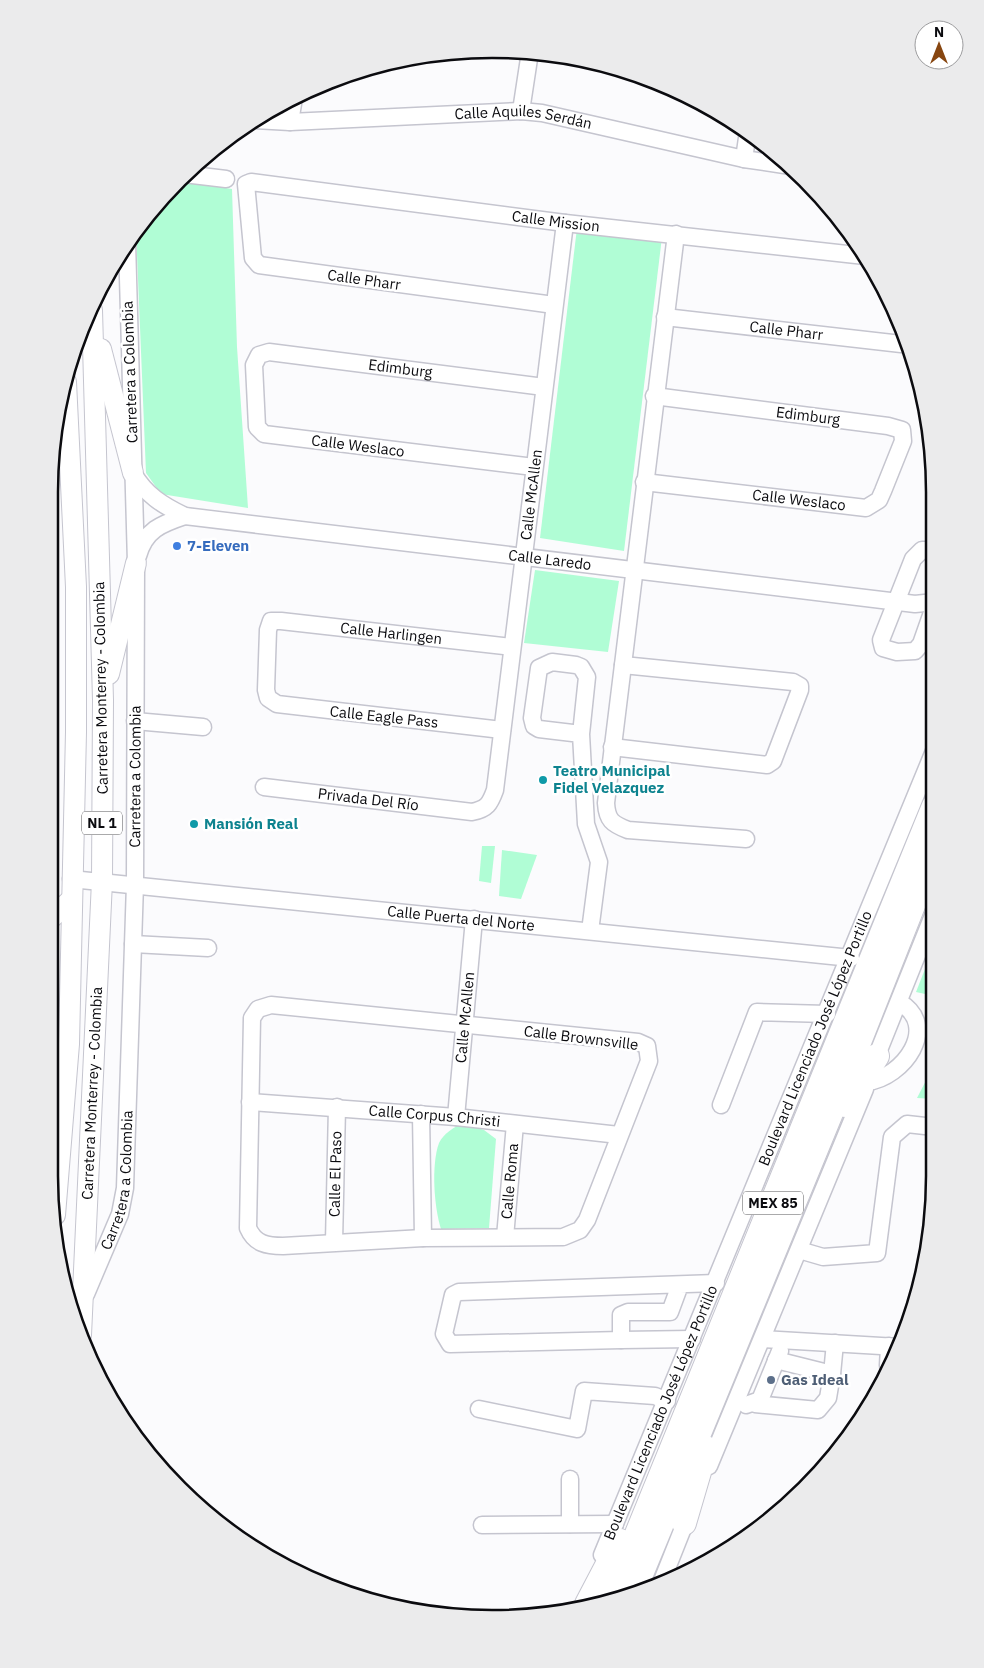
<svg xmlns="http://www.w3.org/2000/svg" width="984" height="1668" font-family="'IBM Plex Sans',sans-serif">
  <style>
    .green { fill: #b0fdd5 }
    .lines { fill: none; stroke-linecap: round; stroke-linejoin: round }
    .minor-casing { stroke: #c5c5cf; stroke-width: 19 }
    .major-casing { stroke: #c5c5cf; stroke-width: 22 }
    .highway-casing { stroke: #c5c5cf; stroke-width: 26 }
    .minor { stroke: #fff; stroke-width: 16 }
    .major { stroke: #fff; stroke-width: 20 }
    .highway { stroke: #fff; stroke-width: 24 }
    .shop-dot { fill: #3f7fe0; stroke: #fff; stroke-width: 2 }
    .culture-dot { fill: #0f9aa8; stroke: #fff; stroke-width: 2 }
    .service-dot { fill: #5c6f8a; stroke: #fff; stroke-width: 2 }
    .labels { text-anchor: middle; stroke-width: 5; stroke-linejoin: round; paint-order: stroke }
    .shield { fill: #fff; stroke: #545457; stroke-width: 1 }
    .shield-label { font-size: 14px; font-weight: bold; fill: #0b0b0f }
    .street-label { font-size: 15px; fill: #0b0b0f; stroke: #fff }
    .shop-label { font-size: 15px; font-weight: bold; fill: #366cbe; stroke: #fff; text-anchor: start }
    .culture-label { font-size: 15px; font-weight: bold; fill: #0d838f; stroke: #fff; text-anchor: start }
    .service-label { font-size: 15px; font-weight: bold; fill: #4e5e75; stroke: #fff; text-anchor: start }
    .rim { fill: none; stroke: #0b0b0f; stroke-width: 2.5 }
  </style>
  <rect width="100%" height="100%" fill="#fbfbfd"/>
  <g class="green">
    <path d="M177,180L232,189L237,347L248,508L161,494L146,473L136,230Z"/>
    <path d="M577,228L662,237L624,551L540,538Z"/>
    <path d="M535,570L619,581L608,652L524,643Z"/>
    <path d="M482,846H495L491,883L479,881Z"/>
    <path d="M502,850L537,855L521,899L499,896Z"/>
    <path d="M934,946V996L916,992Z"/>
    <path d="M934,1065V1099L917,1098Z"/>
    <path d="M463,1123L484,1130L496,1139L489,1228L441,1229C434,1207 431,1165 439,1143C443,1134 454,1127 463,1123Z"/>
  </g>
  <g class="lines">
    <defs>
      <g id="minor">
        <path d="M521,111L530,52"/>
        <path id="s1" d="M253,120L290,122L521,111L542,113L744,159L791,166"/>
        <path d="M290,122L294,98"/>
        <path d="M744,159L748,131"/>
        <path d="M184,174L226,179"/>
        <path d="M676,234L606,803C607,820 612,824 628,830L746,839"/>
        <path id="s2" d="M554,305L259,265L253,258L246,184L251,182L565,223L865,256"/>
        <path id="s3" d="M665,317L910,345"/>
        <path id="s4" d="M534,467L264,434L257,427L254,365L259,355L269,352L544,387"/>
        <path id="s5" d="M133,473C146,495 162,505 185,516L915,604L934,602"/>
        <path id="s6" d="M644,482L866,508L879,500L883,491L903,441L902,430L888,426L654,396"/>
        <path d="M934,550H922L913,559L881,640L883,648L897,652L915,651L921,644L934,607"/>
        <path d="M138,556C145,530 161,524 185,516"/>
        <path d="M135,721L203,727"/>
        <path id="s7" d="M502,730L277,704L268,698L266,690L268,630L271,621H281L512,647"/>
        <path d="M581,734L539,729L534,726L532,718L539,668L552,662L576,665L581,667L587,677L581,734L586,824L599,862L590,931"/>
        <path d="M612,747L767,765L773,761L800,690V686L793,682L623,665"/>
        <path id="s8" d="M264,787L472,812C487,809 490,804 495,790L565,223"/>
        <path id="s9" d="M71,879L851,958"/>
        <path d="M133,944L208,948"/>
        <path d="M271,1005L638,1042L647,1046L649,1061L587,1220L580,1230L563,1237L423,1238L283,1246C267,1246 255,1244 248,1228L252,1018L258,1009Z"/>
        <path d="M873,1065L934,913"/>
        <path d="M867,1082C903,1078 941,1026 899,1002"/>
        <path id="s10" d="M250,1102L456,1117L619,1135"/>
        <path d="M721,1105L757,1012L827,1014"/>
        <path d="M421,1114L423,1238"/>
        <path id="s11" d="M456,1117L474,919"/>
        <path id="s12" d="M505,1237L515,1124"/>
        <path id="s13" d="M334,1242L337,1107"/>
        <path d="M799,1250L823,1257L877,1253L892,1137L907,1124L934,1127"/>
        <path d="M680,1285L670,1312H628L621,1315V1340L450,1344L444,1334L453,1295L459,1292L716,1283"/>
        <path id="s14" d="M86,1294L120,1214L125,1188L135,884L136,563L127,242"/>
        <path d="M762,1339L898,1347"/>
        <path d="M621,1340L692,1339"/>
        <path d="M888,1366L889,1346"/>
        <path d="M832,1374L835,1343"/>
        <path d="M755,1404L818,1410L828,1398L832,1374L776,1360"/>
        <path d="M746,1405L760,1400L780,1351"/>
        <path d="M479,1409L577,1429L584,1391L655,1396L667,1401"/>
        <path d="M709,1466L865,1089"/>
        <path d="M570,1524V1479"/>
        <path d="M482,1525L615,1524"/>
        <path id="s15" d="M602,1555L934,751"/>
        <path d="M662,1581L689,1513"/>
      </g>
      <g id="major">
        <path d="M101,349L133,473"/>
        <path d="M109,674L136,563"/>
        <path d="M49,920L71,900"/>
        <path d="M55,1215L69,1044L76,732V587L66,382"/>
        <path id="s16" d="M81,1335L102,881L103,700L92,310"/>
      </g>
      <g id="highway">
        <path d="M846,1105L877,1056"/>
        <path d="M684,1523L706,1448"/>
        <path d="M632,1596L833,1108L934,852"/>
        <path d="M610,1600L934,806"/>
        <path d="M587,1604L620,1541"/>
      </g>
    </defs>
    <use href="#minor" class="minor-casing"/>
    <use href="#major" class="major-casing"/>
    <use href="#highway" class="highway-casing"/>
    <use href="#minor" class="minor"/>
    <use href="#major" class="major"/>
    <use href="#highway" class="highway"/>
  </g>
  <circle class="shop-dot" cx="177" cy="546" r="5"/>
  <g class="culture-dot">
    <circle cx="543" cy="780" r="5"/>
    <circle cx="194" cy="824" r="5"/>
  </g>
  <circle class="service-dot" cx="771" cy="1380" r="5"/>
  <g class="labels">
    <g class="shield">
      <rect x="82" y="811.5" width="40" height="23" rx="4"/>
      <rect x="743" y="1191.5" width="60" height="23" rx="4"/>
    </g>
    <g class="shield-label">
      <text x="102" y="828">NL 1</text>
      <text x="773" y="1208">MEX 85</text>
    </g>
    <g class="street-label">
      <text dy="5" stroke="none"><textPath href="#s1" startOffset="271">Calle Aquiles Serdán</textPath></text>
      <text dy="5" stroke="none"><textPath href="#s2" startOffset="694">Calle Mission</textPath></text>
      <text transform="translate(364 280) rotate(8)" y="5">Calle Pharr</text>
      <text dy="5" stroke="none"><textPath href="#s3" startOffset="122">Calle Pharr</textPath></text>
      <text dy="5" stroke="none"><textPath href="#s4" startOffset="498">Edimburg</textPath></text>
      <text transform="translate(130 372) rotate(-92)" y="5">Carretera a Colombia</text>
      <text transform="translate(808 416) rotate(7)" y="5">Edimburg</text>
      <text transform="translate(358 446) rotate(7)" y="5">Calle Weslaco</text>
      <text dy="5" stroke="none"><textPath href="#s8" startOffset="541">Calle McAllen</textPath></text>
      <text dy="5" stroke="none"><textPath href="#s6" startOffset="156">Calle Weslaco</textPath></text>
      <text dy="5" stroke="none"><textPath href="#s5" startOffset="436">Calle Laredo</textPath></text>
      <text dy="5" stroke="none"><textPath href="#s7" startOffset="436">Calle Harlingen</textPath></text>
      <text transform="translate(101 688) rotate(-91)" y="5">Carretera Monterrey - Colombia</text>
      <text transform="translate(384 717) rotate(6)" y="5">Calle Eagle Pass</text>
      <text dy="5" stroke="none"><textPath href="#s14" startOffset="525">Carretera a Colombia</textPath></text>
      <text dy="5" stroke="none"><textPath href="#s8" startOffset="105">Privada Del Río</textPath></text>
      <text dy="5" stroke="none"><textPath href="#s9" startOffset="392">Calle Puerta del Norte</textPath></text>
      <text dy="5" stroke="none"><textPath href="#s11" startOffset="100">Calle McAllen</textPath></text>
      <text transform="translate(581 1038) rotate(7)" y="5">Calle Brownsville</text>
      <text dy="5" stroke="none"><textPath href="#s15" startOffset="559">Boulevard Licenciado José López Portillo</textPath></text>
      <text dy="5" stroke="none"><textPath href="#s16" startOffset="242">Carretera Monterrey - Colombia</textPath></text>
      <text dy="5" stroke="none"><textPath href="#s10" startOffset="185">Calle Corpus Christi</textPath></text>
      <text dy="5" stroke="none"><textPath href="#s13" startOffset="68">Calle El Paso</textPath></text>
      <text dy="5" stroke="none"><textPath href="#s14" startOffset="120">Carretera a Colombia</textPath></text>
      <text dy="5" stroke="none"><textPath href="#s12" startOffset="56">Calle Roma</textPath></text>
      <text dy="5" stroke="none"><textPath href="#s15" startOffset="154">Boulevard Licenciado José López Portillo</textPath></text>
    </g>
    <g class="shop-label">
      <text x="187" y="551">7-Eleven</text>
    </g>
    <g class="culture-label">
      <text x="553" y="776">Teatro Municipal<tspan x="553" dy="17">Fidel Velazquez</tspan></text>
      <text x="204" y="829">Mansión Real</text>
    </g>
    <g class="service-label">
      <text x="781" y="1385">Gas Ideal</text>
    </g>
  </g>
  <path d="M0 0H984V1668H0ZM492 58H492A434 434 0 0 1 926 492V1176A434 434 0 0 1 492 1610H492A434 434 0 0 1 58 1176V492A434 434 0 0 1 492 58Z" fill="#ebebec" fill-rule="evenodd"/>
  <path class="rim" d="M492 58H492A434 434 0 0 1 926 492V1176A434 434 0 0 1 492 1610H492A434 434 0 0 1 58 1176V492A434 434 0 0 1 492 58Z"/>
  <g transform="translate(939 45)"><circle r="24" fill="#ffffff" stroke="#9d9d9f"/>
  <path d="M0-4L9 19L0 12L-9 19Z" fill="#874610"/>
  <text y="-8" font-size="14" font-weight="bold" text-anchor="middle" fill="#0b0b0f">N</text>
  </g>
</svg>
